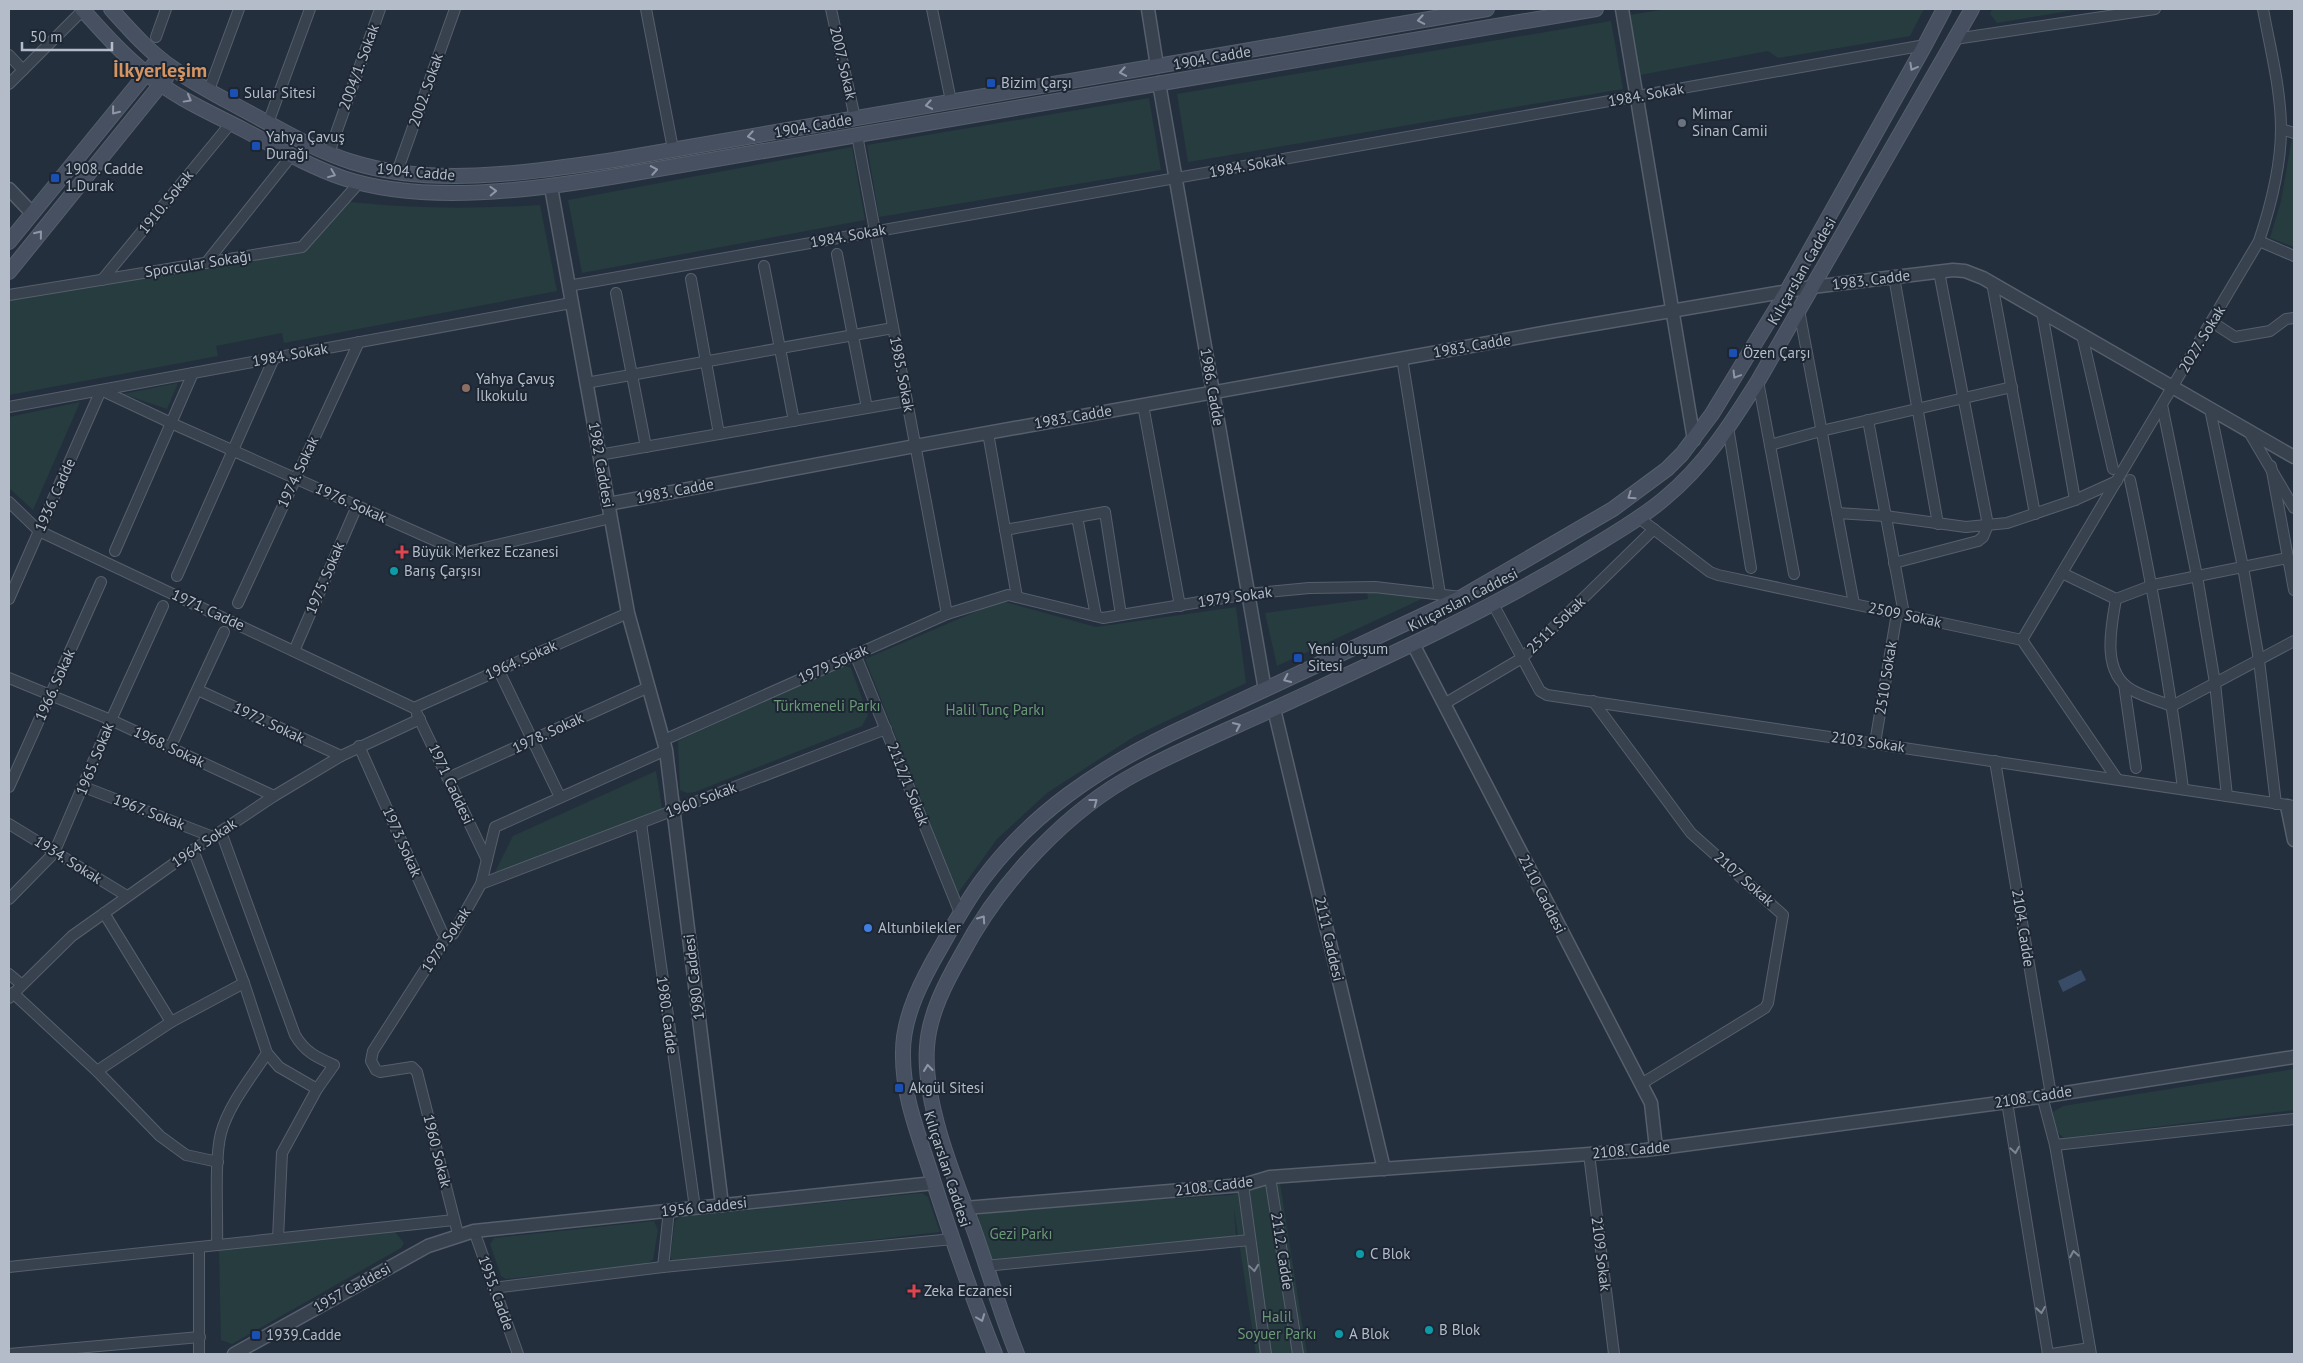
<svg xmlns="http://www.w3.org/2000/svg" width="2303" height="1363" font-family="'PT Sans',sans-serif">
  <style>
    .green { fill: #263c3f }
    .water { fill: #394c67 }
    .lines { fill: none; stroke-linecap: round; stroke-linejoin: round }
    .minor-casing { stroke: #565f6c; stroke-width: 12 }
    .tertiary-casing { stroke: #565f6c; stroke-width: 15 }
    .secondary-casing { stroke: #565f6c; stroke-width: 16 }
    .minor { stroke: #38414e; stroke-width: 10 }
    .tertiary { stroke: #38414e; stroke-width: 12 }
    .secondary { stroke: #465061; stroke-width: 14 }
    .oneway { stroke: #8e96a5 }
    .oneway2 { stroke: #7c8592 }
    .transit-dot { fill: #1a4fb4; stroke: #1d2633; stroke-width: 2 }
    .worship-dot { fill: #6b7280; stroke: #1d2633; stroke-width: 2 }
    .education-dot { fill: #8d6e63; stroke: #1d2633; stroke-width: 2 }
    .health-dot { fill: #e0444e; stroke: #1d2633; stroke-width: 2 }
    .culture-dot { fill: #0f9aa8; stroke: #1d2633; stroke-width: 2 }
    .shop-dot { fill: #3f7fe0; stroke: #1d2633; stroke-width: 2 }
    .labels { text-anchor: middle; stroke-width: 4; stroke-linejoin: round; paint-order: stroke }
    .street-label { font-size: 15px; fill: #b4bcc9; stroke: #1d2633 }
    .poi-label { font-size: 15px; fill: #b4bcc9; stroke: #1d2633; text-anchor: start }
    .park-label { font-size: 15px; fill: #6b9a76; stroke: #1d2633 }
    .district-label { font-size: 20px; font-weight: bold; fill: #d59563; stroke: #1d2633 }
  </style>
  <rect width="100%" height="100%" fill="#242f3e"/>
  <g class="green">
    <path d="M1667,9H1924L1910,36L1778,58L1768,51L1640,75L1629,15Z"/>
    <path d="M1992,9H2080L1997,23L1990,14Z"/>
    <path d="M1611,21L1623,89L1188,162L1177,94Z"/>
    <path d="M1149,98L1161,170L879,217L867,145Z"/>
    <path d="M2292,138L2294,139V247L2270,238L2281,201Z"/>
    <path d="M852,147L865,220L582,273L568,200Z"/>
    <path d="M350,202C414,209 476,209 540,205L557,291L284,343L282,333L216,346L218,356L9,395V297L303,249Z"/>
    <path d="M178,383L167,409L123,394Z"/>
    <path d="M80,402L33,510L9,488V417Z"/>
    <path d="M1367,592L1426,597L1277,666L1265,613L1368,599Z"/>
    <path d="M1005,602L1096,627L1236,607L1246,683L1135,736L1047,793L997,839L958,893L865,659L996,603Z"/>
    <path d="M843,665L851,668L868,715L862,726L695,792L687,793L680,790L678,741Z"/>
    <path d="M656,771L663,814L491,880L513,836Z"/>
    <path d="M2294,1069V1110L2064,1138L2054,1129L2053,1112L2063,1106Z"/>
    <path d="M1279,1177L1307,1354H1256L1234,1209L1236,1239L992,1264L977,1222L979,1215L984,1211L1232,1195Z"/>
    <path d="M922,1193L928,1197L940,1232L674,1263L670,1257L675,1221L680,1217Z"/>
    <path d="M654,1221L658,1230L653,1260L644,1265L506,1279L501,1276L490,1244L494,1238Z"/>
    <path d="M395,1232L404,1243L401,1248L232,1344L221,1340L219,1251L226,1247Z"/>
  </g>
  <path class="water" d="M2081,970L2086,980L2063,992L2058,981Z"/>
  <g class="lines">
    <defs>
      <g id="minor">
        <path d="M646,9L673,149"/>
        <path d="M831,9L855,118"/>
        <path d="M932,9L951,101"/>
        <path d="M156,37L166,9"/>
        <path d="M1955,39L2155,9"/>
        <path d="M9,55L23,70"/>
        <path d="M9,84L83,10"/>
        <path d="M209,90L239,9"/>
        <path d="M268,123L310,9"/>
        <path d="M2281,129L2294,133"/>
        <path d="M857,135L947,614"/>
        <path d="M329,153L380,9"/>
        <path d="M397,172L455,9"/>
        <path d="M2259,241L2294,256"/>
        <path d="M837,254L867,408"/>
        <path d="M206,263L292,155"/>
        <path d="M764,266L794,421"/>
        <path d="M1894,277L1938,524"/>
        <path d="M691,279L719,434"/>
        <path d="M102,280L231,123"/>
        <path d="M1992,283L2035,514"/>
        <path d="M568,286L1925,45"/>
        <path d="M616,293L646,447"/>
        <path d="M9,295L302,247L359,183"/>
        <path d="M1799,310L1854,604"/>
        <path d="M2042,312L2075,500"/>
        <path d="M2212,322L2235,337L2270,331L2286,319L2294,318"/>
        <path d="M2082,335L2113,469"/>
        <path d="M1402,358L1440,594"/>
        <path d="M1758,381L1794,574"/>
        <path d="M586,383L893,328"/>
        <path d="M1143,405L1180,606"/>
        <path d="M2162,405L2197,576L2215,683L2227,796"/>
        <path d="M9,407L571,303"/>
        <path d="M2210,409L2243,567L2259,660L2276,804"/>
        <path d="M1868,420L1904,614"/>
        <path d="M1728,427L1751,568"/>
        <path d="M2249,432L2294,508"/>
        <path d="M988,433L1017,597"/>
        <path d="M1770,445L1821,431L2012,387"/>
        <path d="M599,455L907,401"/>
        <path d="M2271,466L2294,590"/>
        <path d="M2130,480C2152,583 2170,685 2183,789"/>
        <path d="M9,502L39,531L414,708"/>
        <path d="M1837,513L1885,516L1966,527L2007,523L2075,500L2117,481"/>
        <path d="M1077,517L1105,512L1121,615"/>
        <path d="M1639,518L1710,572L1718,575L2022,640L2117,779"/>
        <path d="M1005,530L1077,517L1096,616"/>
        <path d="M115,551L193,373"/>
        <path d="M1894,563L1978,541L1983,537L1988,525L1939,272"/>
        <path d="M2062,573L2116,599L2153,585L2288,558"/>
        <path d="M177,576L274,358"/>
        <path d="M9,599L101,390L171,423L463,553L611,518"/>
        <path d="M2116,599C2111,627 2101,673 2132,690C2144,697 2159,701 2172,706L2294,641"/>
        <path d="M238,603L359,342"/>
        <path d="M1493,604L1540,691L1547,695L2294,806"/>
        <path d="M2022,640L2259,241C2271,205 2281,167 2281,129C2281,89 2270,48 2263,9"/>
        <path d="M294,651L357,506"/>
        <path d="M855,654L960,913"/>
        <path d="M499,671L560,797"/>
        <path d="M9,678L111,720L274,796"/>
        <path d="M2124,684L2136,768"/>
        <path d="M198,690L341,756"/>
        <path d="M1593,701L1691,833L1783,915L1768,1003L1765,1008L1641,1084"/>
        <path d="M1444,704L1522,658L1654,529"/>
        <path d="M414,708L628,613"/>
        <path d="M417,714L487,860"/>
        <path d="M664,740L947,614L1008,595L1103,618L1248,594L1309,588L1375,587L1461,597"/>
        <path d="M1875,743L1897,613"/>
        <path d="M359,746L442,932L446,937"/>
        <path d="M170,748L224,632"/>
        <path d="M1995,761L2051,1095"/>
        <path d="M448,778L649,687"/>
        <path d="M9,787L101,582"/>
        <path d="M84,787L213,837"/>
        <path d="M641,823L695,1208"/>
        <path d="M9,824L127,896"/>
        <path d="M221,832L295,1035C305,1052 316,1057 334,1065L317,1089"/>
        <path d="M481,884L886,729"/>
        <path d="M9,899L54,853L111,720L163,606"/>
        <path d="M104,913L171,1022"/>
        <path d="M9,974L21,984"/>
        <path d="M13,993L97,1071L160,1136L186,1155L218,1162"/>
        <path d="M9,998L72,936L193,850L274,796L341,756L420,719"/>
        <path d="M267,1053L279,1067L317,1089L282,1153L278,1238"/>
        <path d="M97,1071L171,1022L244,983L193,850"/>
        <path d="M2042,1096L2055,1145L2091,1354"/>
        <path d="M2007,1102L2048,1354"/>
        <path d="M2055,1145L2294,1119"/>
        <path d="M1589,1154L1614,1354"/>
        <path d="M1270,1177L1298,1354"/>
        <path d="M1243,1185L1266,1354"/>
        <path d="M474,1231L518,1354"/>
        <path d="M458,1234L417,1072L412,1067L380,1072L376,1070L371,1061L373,1051L446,937L453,934L481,884L495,827L666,750"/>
        <path d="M217,1245C218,1215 214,1160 221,1133C229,1104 251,1078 267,1053L244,983"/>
        <path d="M199,1247V1354"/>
        <path d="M985,1266L1250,1240"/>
        <path d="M9,1267L454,1220"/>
        <path d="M663,1267L669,1210"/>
        <path d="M493,1288L663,1267L953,1239"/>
        <path d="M9,1354L200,1337"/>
        <path d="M2052,1354L2090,1348"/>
      </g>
      <g id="tertiary">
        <path d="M1148,9L1157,66"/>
        <path d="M1622,9L1694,440"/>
        <path d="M1159,83L1265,690"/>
        <path d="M551,187L628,613L666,750L722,1205"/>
        <path d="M9,189L32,213"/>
        <path d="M608,504L915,446L1554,331L1812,287L1953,270L1965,271L1983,278L2294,457"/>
        <path d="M1413,644L1651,1103L1656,1148"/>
        <path d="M1274,709L1384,1169"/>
        <path d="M2287,806L2294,840"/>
        <path d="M965,1208L1243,1185L1270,1177L1645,1150L2007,1102L2294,1057"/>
        <path d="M234,1354L428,1246L474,1231L934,1183"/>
      </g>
      <g id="secondary">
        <path d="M82,9C102,31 122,54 146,73C174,97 211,113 244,130C276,147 308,166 343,178C424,205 534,190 617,176L1596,9"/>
        <path d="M111,9C130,30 150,53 174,69C196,85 222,98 246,111C280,129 314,150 352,162C434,188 531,172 614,160L1487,9"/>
        <path d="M9,242L159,58"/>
        <path d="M9,272L166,78"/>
        <path d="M995,1354C972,1297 952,1239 933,1180C920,1138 902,1097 903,1052C903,1015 923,978 941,947C954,924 967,900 983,879C1032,813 1098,769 1172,733L1462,597L1613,509L1667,469L1682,454L1712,414L1787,291L1925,45L1944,9"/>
        <path d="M1017,1354C999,1310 987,1264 970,1219C951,1170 923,1099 927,1047C929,1014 946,982 962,954C1000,882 1067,810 1139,772C1184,748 1230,729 1276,708C1377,661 1480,615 1576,557C1606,538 1638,521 1665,498C1705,465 1731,424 1758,381L1972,9"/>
      </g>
    </defs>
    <use href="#minor" class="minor-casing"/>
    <use href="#tertiary" class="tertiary-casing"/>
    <use href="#secondary" class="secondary-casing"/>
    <use href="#minor" class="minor"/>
    <use href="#tertiary" class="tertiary"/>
    <use href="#secondary" class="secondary"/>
  </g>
  <defs><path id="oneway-chevron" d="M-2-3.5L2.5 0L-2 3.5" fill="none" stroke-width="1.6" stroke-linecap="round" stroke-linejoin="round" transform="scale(1.25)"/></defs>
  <g class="oneway">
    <use href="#oneway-chevron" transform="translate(1421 20) rotate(170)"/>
    <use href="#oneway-chevron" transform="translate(1913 67) rotate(119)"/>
    <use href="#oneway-chevron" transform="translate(1123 72) rotate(170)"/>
    <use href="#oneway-chevron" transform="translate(188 99) rotate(29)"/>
    <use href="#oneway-chevron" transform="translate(929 105) rotate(170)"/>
    <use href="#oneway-chevron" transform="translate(115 111) rotate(129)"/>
    <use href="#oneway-chevron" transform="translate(751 136) rotate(170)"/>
    <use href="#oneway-chevron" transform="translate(654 170) rotate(-10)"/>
    <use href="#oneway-chevron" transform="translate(332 174) rotate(22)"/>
    <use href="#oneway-chevron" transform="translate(493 191) rotate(-2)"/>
    <use href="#oneway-chevron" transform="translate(39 234) rotate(-51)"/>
    <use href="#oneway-chevron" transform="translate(1736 375) rotate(121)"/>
    <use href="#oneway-chevron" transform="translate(1631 496) rotate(145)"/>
    <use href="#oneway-chevron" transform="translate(1287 679) rotate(155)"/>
    <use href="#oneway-chevron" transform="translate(1237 726) rotate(-25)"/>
    <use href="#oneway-chevron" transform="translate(1094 802) rotate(-37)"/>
    <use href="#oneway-chevron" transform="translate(982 919) rotate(-55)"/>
    <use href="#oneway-chevron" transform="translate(928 1068) rotate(-96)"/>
    <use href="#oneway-chevron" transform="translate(981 1318) rotate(69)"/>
  </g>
  <g class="oneway2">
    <use href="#oneway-chevron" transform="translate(2015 1150) rotate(81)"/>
    <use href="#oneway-chevron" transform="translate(2074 1254) rotate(-100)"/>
    <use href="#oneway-chevron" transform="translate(1254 1268) rotate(82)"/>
    <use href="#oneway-chevron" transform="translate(2041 1310) rotate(81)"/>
  </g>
  <g class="transit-dot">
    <rect x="986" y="78" width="10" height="10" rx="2.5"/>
    <rect x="229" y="88" width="10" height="10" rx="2.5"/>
    <rect x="251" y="141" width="10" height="10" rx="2.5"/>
    <rect x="50" y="173" width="10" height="10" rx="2.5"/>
    <rect x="1728" y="348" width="10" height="10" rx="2.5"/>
    <rect x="1293" y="653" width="10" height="10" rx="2.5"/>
    <rect x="894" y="1083" width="10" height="10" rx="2.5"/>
    <rect x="251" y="1330" width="10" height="10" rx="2.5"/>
  </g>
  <circle class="worship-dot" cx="1682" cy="123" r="5"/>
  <circle class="education-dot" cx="466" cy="388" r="5"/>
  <g class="health-dot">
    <path d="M399.5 544.5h5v5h5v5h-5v5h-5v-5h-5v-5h5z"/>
    <path d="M911.5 1283.5h5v5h5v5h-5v5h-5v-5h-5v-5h5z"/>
  </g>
  <g class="culture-dot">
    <circle cx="394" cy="571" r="5"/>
    <circle cx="1360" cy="1254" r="5"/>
    <circle cx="1429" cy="1330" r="5"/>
    <circle cx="1339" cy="1334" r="5"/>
  </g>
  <circle class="shop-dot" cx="868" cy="928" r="5"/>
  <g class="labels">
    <g class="street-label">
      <text transform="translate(1212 58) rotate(-10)" y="5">1904. Cadde</text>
      <text transform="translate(843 63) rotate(77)" y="5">2007. Sokak</text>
      <text transform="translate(359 67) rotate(-70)" y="5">2004/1. Sokak</text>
      <text transform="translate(426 90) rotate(-71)" y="5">2002. Sokak</text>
      <text transform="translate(1646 95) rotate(-10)" y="5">1984. Sokak</text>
      <text transform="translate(813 126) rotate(-10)" y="5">1904. Cadde</text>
      <text transform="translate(1247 166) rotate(-10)" y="5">1984. Sokak</text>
      <text transform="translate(416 172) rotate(5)" y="5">1904. Cadde</text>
      <text transform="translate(166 202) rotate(-51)" y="5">1910. Sokak</text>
      <text transform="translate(848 236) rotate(-10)" y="5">1984. Sokak</text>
      <text transform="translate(198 264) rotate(-9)" y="5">Sporcular Sokağı</text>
      <text transform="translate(1802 271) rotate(-60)" y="5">Kılıçarslan Caddesi</text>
      <text transform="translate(1871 280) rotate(-7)" y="5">1983. Cadde</text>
      <text transform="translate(2202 339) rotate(-59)" y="5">2027. Sokak</text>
      <text transform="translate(1472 346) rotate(-10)" y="5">1983. Cadde</text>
      <text transform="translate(290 355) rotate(-10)" y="5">1984. Sokak</text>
      <text transform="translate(902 374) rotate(79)" y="5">1985. Sokak</text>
      <text transform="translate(1212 387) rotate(80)" y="5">1986. Cadde</text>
      <text transform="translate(1073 417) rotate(-10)" y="5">1983. Cadde</text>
      <text transform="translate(601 465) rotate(80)" y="5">1982 Caddesi</text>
      <text transform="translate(298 472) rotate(-65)" y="5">1974. Sokak</text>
      <text transform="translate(675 491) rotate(-11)" y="5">1983. Cadde</text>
      <text transform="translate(55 495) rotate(-66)" y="5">1936. Cadde</text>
      <text transform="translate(351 503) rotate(24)" y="5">1976. Sokak</text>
      <text transform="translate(325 578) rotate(-67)" y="5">1975. Sokak</text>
      <text transform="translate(1235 597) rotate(-8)" y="5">1979 Sokak</text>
      <text transform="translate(1463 600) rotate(-27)" y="5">Kılıçarslan Caddesi</text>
      <text transform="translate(208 610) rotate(25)" y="5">1971. Cadde</text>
      <text transform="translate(1905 615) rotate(12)" y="5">2509 Sokak</text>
      <text transform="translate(1556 625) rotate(-44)" y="5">2511 Sokak</text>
      <text transform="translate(521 660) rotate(-24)" y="5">1964. Sokak</text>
      <text transform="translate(833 664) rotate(-24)" y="5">1979 Sokak</text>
      <text transform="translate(1886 678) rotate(-81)" y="5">2510 Sokak</text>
      <text transform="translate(55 685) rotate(-66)" y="5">1966. Sokak</text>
      <text transform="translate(269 723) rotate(25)" y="5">1972. Sokak</text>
      <text transform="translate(548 733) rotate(-25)" y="5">1978. Sokak</text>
      <text transform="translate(1868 742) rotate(8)" y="5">2103 Sokak</text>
      <text transform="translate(169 747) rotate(25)" y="5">1968. Sokak</text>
      <text transform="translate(95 759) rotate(-68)" y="5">1965. Sokak</text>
      <text transform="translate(451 784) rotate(65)" y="5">1971 Caddesi</text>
      <text transform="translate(908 784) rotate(68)" y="5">2112/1 Sokak</text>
      <text transform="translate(701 800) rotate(-21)" y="5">1960 Sokak</text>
      <text transform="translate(149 812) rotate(21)" y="5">1967. Sokak</text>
      <text transform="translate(402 842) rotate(66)" y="5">1973 Sokak</text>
      <text transform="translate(204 843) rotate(-34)" y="5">1964 Sokak</text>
      <text transform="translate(68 860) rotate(32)" y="5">1934. Sokak</text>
      <text transform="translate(1744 879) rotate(41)" y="5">2107 Sokak</text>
      <text transform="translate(1542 894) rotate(63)" y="5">2110 Caddesi</text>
      <text transform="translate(2023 928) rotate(81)" y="5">2104. Cadde</text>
      <text transform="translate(1329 939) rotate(77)" y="5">2111 Caddesi</text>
      <text transform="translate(446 940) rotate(-56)" y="5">1979 Sokak</text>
      <text transform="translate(694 977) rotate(-97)" y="5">1980 Caddesi</text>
      <text transform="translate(667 1015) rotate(82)" y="5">1980. Cadde</text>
      <text transform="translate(2033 1097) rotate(-9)" y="5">2108. Cadde</text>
      <text transform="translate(1631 1150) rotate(-5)" y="5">2108. Cadde</text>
      <text transform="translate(437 1151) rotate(76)" y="5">1960 Sokak</text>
      <text transform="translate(947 1169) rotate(72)" y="5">Kılıçarslan Caddesi</text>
      <text transform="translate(1214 1186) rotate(-7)" y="5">2108. Cadde</text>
      <text transform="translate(704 1207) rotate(-6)" y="5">1956 Caddesi</text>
      <text transform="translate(1282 1251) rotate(81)" y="5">2112. Cadde</text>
      <text transform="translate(1601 1254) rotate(83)" y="5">2109 Sokak</text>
      <text transform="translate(352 1288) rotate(-29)" y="5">1957 Caddesi</text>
      <text transform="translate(496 1293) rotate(70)" y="5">1955. Cadde</text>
    </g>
    <g class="poi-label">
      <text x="1001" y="88">Bizim Çarşı</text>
      <text x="244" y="98">Sular Sitesi</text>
      <text x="1692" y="119">Mimar<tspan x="1692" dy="17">Sinan Camii</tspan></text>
      <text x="266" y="142">Yahya Çavuş<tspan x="266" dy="17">Durağı</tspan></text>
      <text x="65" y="174">1908. Cadde<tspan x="65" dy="17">1.Durak</tspan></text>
      <text x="1743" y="358">Özen Çarşı</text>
      <text x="476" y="384">Yahya Çavuş<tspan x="476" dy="17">İlkokulu</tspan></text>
      <text x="412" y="557">Büyük Merkez Eczanesi</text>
      <text x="404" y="576">Barış Çarşısı</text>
      <text x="1308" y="654">Yeni Oluşum<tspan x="1308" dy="17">Sitesi</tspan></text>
      <text x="878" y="933">Altunbilekler</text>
      <text x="909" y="1093">Akgül Sitesi</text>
      <text x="1370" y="1259">C Blok</text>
      <text x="924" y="1296">Zeka Eczanesi</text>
      <text x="1439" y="1335">B Blok</text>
      <text x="1349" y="1339">A Blok</text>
      <text x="266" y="1340">1939.Cadde</text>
    </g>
    <g class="park-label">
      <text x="827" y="711">Türkmeneli Parkı</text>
      <text x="995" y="715">Halil Tunç Parkı</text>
      <text x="1021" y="1239">Gezi Parkı</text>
      <text x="1277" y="1322">Halil<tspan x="1277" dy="17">Soyuer Parkı</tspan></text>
    </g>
    <g class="district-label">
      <text x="160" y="77">İlkyerleşim</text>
    </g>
  </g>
  <rect width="2303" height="1363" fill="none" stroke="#b4bcc9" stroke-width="20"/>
  <path d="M22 42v8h90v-8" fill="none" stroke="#b4bcc9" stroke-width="2.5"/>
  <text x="30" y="42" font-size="15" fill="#b4bcc9" stroke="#1d2633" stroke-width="4" paint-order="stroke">50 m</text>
</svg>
